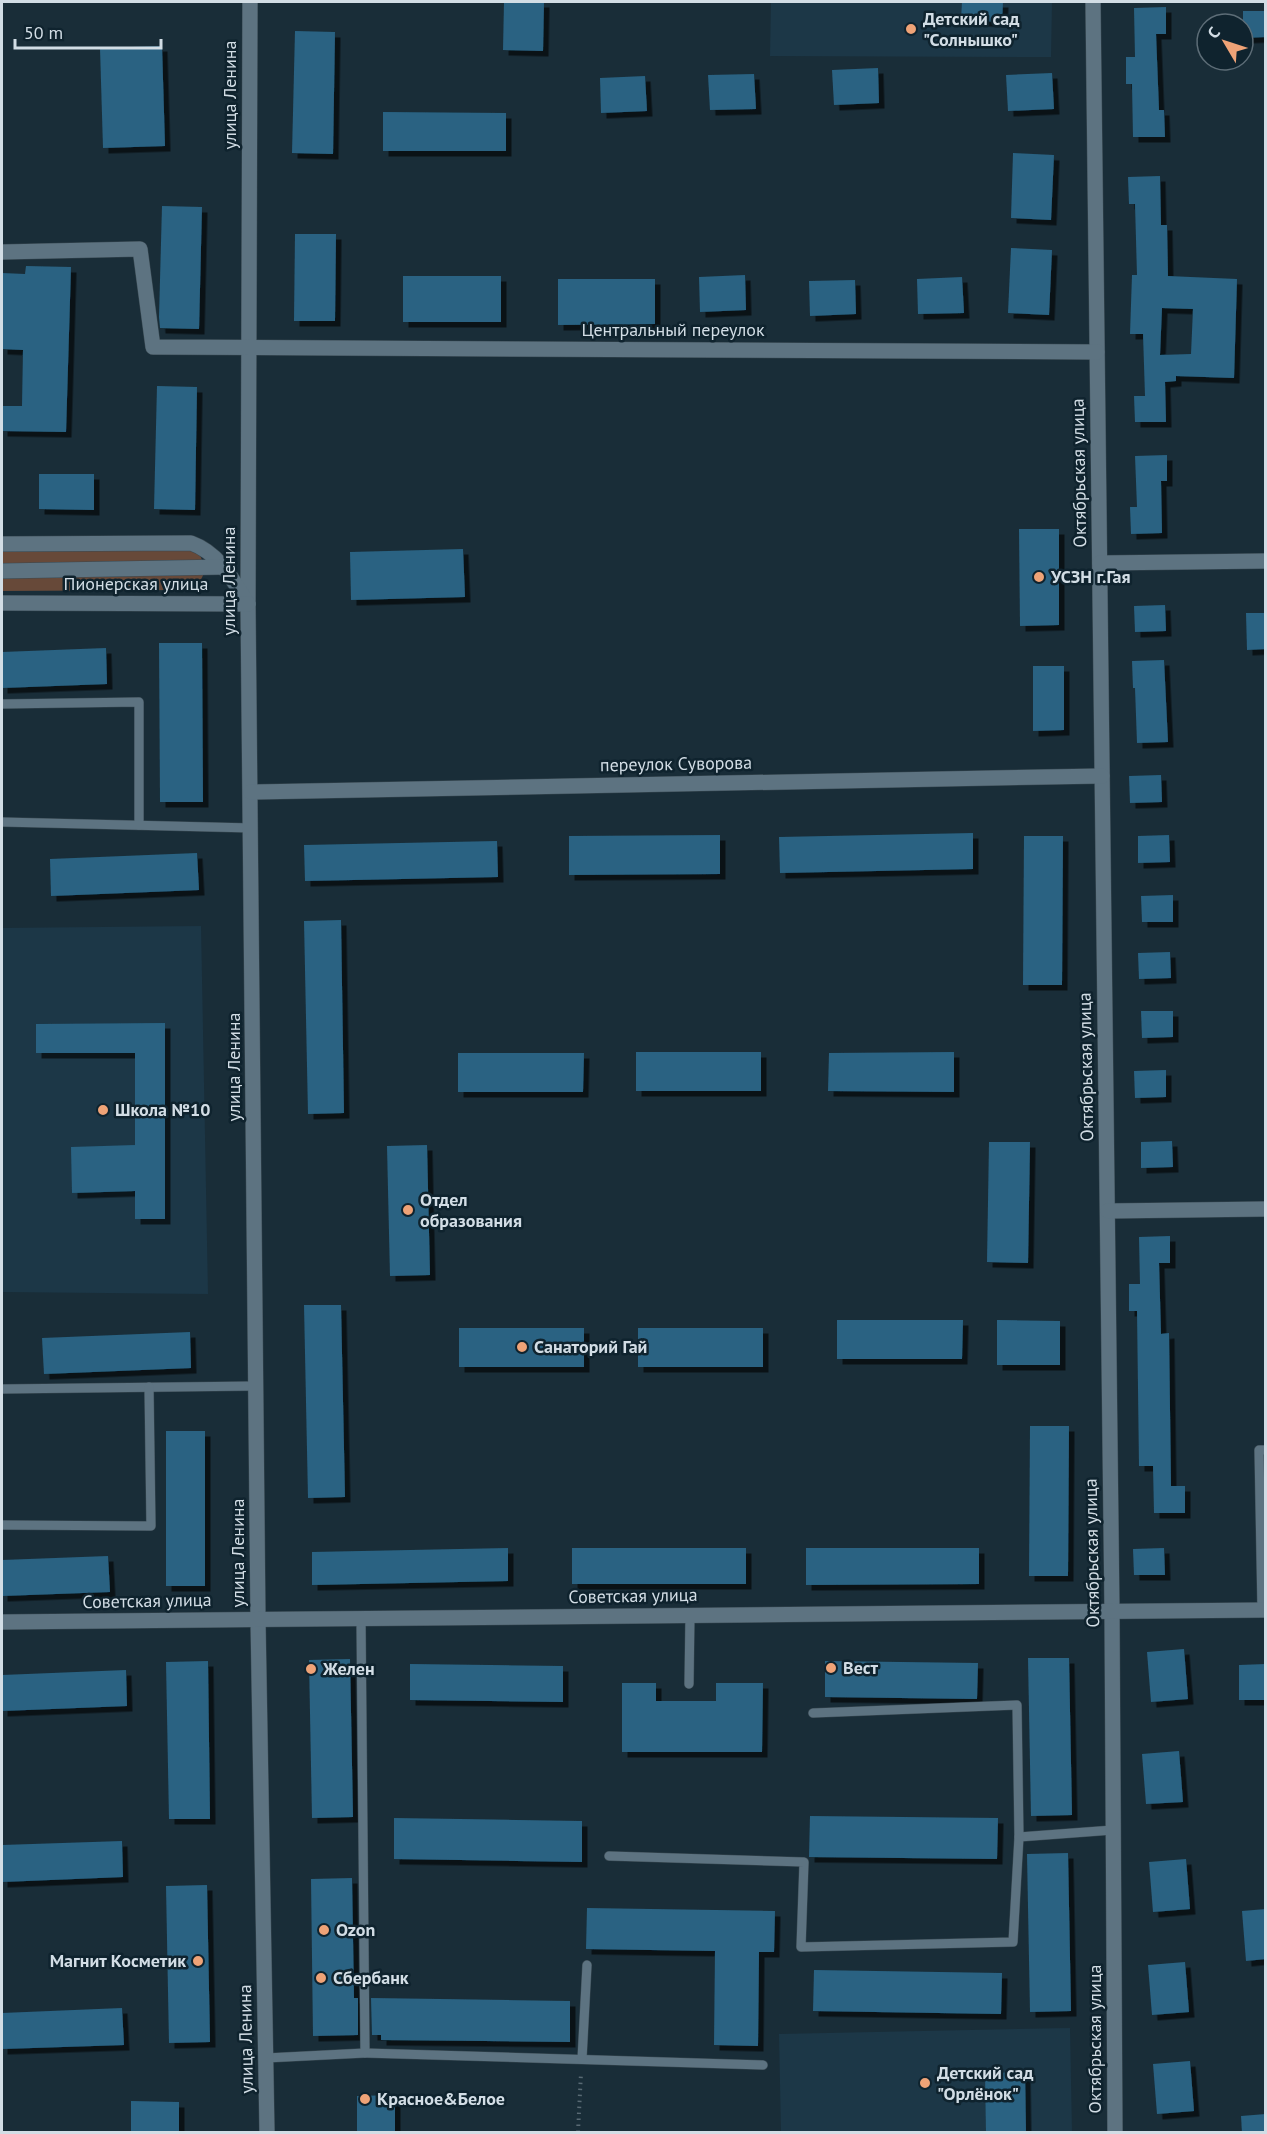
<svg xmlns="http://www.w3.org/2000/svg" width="1267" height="2134" font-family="'PT Sans',sans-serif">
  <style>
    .built { fill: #1c3747 }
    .green { fill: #674939 }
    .building { fill: #296282; fill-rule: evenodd; filter: url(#shadow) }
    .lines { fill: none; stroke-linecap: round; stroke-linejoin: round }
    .lane-casing { stroke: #394952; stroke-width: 10 }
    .street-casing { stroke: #394952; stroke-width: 16 }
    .path { stroke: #596a74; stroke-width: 4; stroke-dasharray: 1.5 4.5; stroke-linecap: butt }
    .lane { stroke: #5d7381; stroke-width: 9 }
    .street { stroke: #5d7381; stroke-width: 15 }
    .poi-dot { fill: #efa377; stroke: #0f232e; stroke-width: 2 }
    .labels { text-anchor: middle; stroke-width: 5; stroke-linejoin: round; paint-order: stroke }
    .poi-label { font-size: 18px; font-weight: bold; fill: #d2dde5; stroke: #0f232e; text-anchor: start }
    .street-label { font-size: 18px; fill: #d2dde5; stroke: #0f232e }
  </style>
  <defs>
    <filter id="shadow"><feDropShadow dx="5.5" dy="5.5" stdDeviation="0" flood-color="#0009"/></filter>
  </defs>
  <rect width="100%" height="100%" fill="#192d38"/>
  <g class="built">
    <path d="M771,2H1052L1051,57L770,56Z"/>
    <path d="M201,926L208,1294L2,1292V928Z"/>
    <path d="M1070,2028L1072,2132H781L779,2034Z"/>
  </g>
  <path class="green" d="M184,547L199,553L206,569L198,586L185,590L2,591V549Z"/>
  <g class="building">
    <path d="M504,2H544L543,51L503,50Z"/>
    <path d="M962,2H1003L1002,22L961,20Z"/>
    <path d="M1166,7V34H1156L1159,110H1164L1165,137H1133L1132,84H1126V57H1135L1134,8Z"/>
    <path d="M1243,11H1266V37L1243,38Z"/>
    <path d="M295,31L335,32L333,154L292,153Z"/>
    <path d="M162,46L165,146L103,148L100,48Z"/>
    <path d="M878,68L879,103L834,105L832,70Z"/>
    <path d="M1052,73L1054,109L1008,111L1006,75Z"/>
    <path d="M754,74L756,109L710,110L708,75Z"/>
    <path d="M645,76L647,111L601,113L600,78Z"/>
    <path d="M383,112L506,113V151H383Z"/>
    <path d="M1013,153L1054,155L1051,220L1011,218Z"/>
    <path d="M1160,176L1161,225H1167L1168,276L1237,279L1234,378L1176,376V381L1165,382L1166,422H1135L1134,396H1145L1143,334H1130L1132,275H1137L1135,204H1129L1128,177ZM1162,308L1193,309L1191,354L1160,355Z"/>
    <path d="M162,206L202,207L199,329L160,328L159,317Z"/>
    <path d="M295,234H336L335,321H294Z"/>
    <path d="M1011,248L1052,250L1049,315L1008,313Z"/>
    <path d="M26,266L71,267L66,432L2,431V406H22L23,350L2,349V273L25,274Z"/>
    <path d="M745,275L746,310L700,312L699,277Z"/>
    <rect x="403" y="276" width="98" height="46"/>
    <path d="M962,277L964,313L918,314L917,279Z"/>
    <path d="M558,279H655V324L558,325Z"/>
    <path d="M855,280L856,314L810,316L809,281Z"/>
    <path d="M157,386L197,387L195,510L154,509Z"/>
    <path d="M1167,455V481H1161L1162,533L1131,534L1130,507H1137L1135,456Z"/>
    <path d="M39,474H94V510L39,509Z"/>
    <path d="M1019,529H1059V625L1020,626Z"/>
    <path d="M463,549L465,597L351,600L350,552Z"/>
    <path d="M1165,605L1166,631L1135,632L1134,606Z"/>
    <path d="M1246,613H1266V649L1247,650Z"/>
    <path d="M159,643H202L203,802H160Z"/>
    <path d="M106,648L107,684L2,688V652Z"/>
    <path d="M1164,660L1168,742L1137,743L1135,688H1133L1132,661Z"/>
    <path d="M1033,666H1064V730L1033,731Z"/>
    <path d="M1161,775L1162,802L1130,803L1129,776Z"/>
    <path d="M973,833V869L780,873L779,837Z"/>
    <path d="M720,835V874L569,875V836Z"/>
    <path d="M1169,835L1170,862L1138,863V836Z"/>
    <path d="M1024,836H1063L1062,985H1023Z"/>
    <path d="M497,841L498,877L305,881L304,845Z"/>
    <path d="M197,853L199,890L51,896L50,859Z"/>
    <path d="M1173,895V922H1142L1141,896Z"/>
    <path d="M341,920L344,1113L308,1114L304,921Z"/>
    <path d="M1170,952L1171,978L1139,979L1138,953Z"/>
    <path d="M1141,1011H1173V1037L1142,1038Z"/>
    <path d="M165,1023V1219H135V1191L72,1193L71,1147L135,1145V1053H36V1024Z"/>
    <rect x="636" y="1052" width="125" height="39"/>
    <path d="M954,1052V1092L828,1091L829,1053Z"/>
    <path d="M458,1053H584L583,1092H458Z"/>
    <path d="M1166,1070V1097L1135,1098L1134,1071Z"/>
    <path d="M1172,1141L1173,1167L1141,1168V1142Z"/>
    <path d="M989,1142H1030L1028,1263L987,1262Z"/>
    <path d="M427,1145L430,1275L390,1276L387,1146Z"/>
    <path d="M1170,1236V1263H1159L1161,1334L1169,1333L1171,1486H1185V1513H1154L1153,1466H1139L1137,1311H1129V1284H1140L1139,1237Z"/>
    <path d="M304,1305H341L345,1497L308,1498Z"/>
    <path d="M837,1320H963L962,1359H837Z"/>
    <path d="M997,1320L1060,1321V1365H997Z"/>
    <rect x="459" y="1328" width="125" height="39"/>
    <rect x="638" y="1328" width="125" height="39"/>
    <path d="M190,1332L191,1368L44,1374L42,1338Z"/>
    <path d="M1030,1426H1069L1068,1576H1029Z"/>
    <rect x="166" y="1431" width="39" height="155"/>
    <path d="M508,1548V1581L312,1585V1552Z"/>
    <rect x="572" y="1548" width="174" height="36"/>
    <path d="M806,1548H979V1584L806,1585Z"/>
    <path d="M1164,1548L1165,1575H1134L1133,1549Z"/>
    <path d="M108,1556L110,1592L2,1596V1560Z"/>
    <path d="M1184,1649L1188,1699L1151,1702L1147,1652Z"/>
    <path d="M1028,1658H1069L1072,1815L1031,1816Z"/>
    <path d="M350,1659L353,1817L312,1818L309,1660Z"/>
    <path d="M208,1661L210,1819H169L166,1662Z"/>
    <path d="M825,1661L978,1663L977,1699L825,1697Z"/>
    <path d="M410,1664L563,1666V1702L410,1700Z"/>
    <path d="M1266,1664V1700H1239V1665Z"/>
    <path d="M126,1670L127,1706L2,1711V1675Z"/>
    <path d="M622,1683H656V1701H716V1683H763L762,1752H622Z"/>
    <path d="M1179,1751L1183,1802L1146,1804L1142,1754Z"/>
    <path d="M810,1816L998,1818L997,1859L809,1857Z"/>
    <path d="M394,1818L582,1821V1862L394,1859Z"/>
    <path d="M122,1841L123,1877L2,1882V1845Z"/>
    <path d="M1068,1853L1071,2011L1030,2012L1027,1854Z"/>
    <path d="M1186,1859L1190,1909L1153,1912L1149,1862Z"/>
    <path d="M352,1878L354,1998H358V2035L313,2036L311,1879Z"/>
    <path d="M207,1885L210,2042L169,2043L166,1886Z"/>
    <path d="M587,1908L775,1911L774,1952H759L758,2046L714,2045L715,1951L586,1949Z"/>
    <path d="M1266,1909V1959L1246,1961L1242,1911Z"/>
    <path d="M1185,1962L1189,2012L1152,2015L1148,1965Z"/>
    <path d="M814,1970L1002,1973L1001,2014L813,2011Z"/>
    <path d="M371,1998L570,2001V2042L381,2040V2035H372Z"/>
    <path d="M122,2008L124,2045L2,2049V2013Z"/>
    <path d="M1190,2061L1194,2111L1157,2114L1153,2064Z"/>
    <path d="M1025,2072L1026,2133H986L985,2073Z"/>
    <path d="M395,2095V2133H357V2096Z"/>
    <path d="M131,2101L179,2102V2133H131Z"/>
    <path d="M1266,2114V2133H1242L1241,2116Z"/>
  </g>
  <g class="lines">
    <defs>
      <g id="lane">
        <path d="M2,704L139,702V825"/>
        <path d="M2,822L252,828"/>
        <path d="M2,1389L256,1386"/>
        <path d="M2,1525L151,1526L149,1387"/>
        <path d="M1262,1611L1259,1450H1266"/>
        <path d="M689,1684L690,1615"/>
        <path d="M1019,1837L1113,1830"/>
        <path d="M609,1856L804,1862L801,1947L1013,1942L1019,1837L1017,1705L813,1713"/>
        <path d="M365,2053L763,2065"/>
        <path d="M266,2058L365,2053L361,1619"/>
        <path d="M582,2059L587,1965"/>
      </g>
      <g id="street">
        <path d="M250,2L248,604L258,1620L267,2132"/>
        <path d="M1093,2L1112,1611L1115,2132"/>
        <path d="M2,252L140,249L153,347L1097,352"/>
        <path d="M2,544L191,543C219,553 233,580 248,604"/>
        <path d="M1100,563L1266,561"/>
        <path d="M2,571L224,567"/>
        <path d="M2,603L248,604"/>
        <path d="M251,792L1102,776"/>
        <path d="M1108,1211L1266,1209"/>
        <path d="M2,1622L1266,1610"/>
      </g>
    </defs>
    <use href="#lane" class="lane-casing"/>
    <use href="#street" class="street-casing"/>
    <path class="path" d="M578,2132L581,2073"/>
    <use href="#lane" class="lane"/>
    <use href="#street" class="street"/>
  </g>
  <g class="poi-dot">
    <circle cx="911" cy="29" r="6"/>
    <circle cx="1039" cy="577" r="6"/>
    <circle cx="103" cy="1110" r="6"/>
    <circle cx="408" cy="1210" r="6"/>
    <circle cx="522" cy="1347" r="6"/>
    <circle cx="831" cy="1668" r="6"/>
    <circle cx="311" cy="1669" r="6"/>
    <circle cx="324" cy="1930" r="6"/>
    <circle cx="198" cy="1961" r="6"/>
    <circle cx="321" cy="1978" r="6"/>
    <circle cx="925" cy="2083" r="6"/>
    <circle cx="365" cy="2099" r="6"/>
  </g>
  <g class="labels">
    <g class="poi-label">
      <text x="923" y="25">Детский сад<tspan x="923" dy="21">"Солнышко"</tspan></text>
      <text x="1051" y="583">УСЗН г.Гая</text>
      <text x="115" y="1116">Школа №10</text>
      <text x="420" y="1206">Отдел<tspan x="420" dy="21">образования</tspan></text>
      <text x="534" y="1353">Санаторий Гай</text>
      <text x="843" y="1674">Вест</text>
      <text x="323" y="1675">Желен</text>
      <text x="336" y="1936">Ozon</text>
      <text x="186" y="1967" text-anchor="end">Магнит Косметик</text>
      <text x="333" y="1984">Сбербанк</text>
      <text x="937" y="2079">Детский сад<tspan x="937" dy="21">"Орлёнок"</tspan></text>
      <text x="377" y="2105">Красное&amp;Белое</text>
    </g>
    <g class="street-label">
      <text transform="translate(230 95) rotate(-90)" y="6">улица Ленина</text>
      <text x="673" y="336">Центральный переулок</text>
      <text transform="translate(1079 473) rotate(-91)" y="6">Октябрьская улица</text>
      <text transform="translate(229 581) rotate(-90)" y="6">улица Ленина</text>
      <text x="136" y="590">Пионерская улица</text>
      <text transform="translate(676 764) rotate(-1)" y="6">переулок Суворова</text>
      <text transform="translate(234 1067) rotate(-90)" y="6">улица Ленина</text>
      <text transform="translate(1086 1067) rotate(-91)" y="6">Октябрьская улица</text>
      <text transform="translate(238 1553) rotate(-90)" y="6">улица Ленина</text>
      <text transform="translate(1092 1553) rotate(-91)" y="6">Октябрьская улица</text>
      <text transform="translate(633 1596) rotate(-1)" y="6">Советская улица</text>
      <text transform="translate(147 1601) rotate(-1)" y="6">Советская улица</text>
      <text transform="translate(246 2039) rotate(-91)" y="6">улица Ленина</text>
      <text transform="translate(1095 2039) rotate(-90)" y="6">Октябрьская улица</text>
    </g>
  </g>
  <rect width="1267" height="2134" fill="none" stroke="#d2dde5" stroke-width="6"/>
  <g transform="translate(1225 42) rotate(309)"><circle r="28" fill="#0f232e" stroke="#5d6d77" stroke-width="1.5"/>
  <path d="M0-4.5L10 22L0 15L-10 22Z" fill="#efa377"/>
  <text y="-9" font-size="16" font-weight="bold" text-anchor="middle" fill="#d2dde5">С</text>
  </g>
  <path d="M15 39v9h146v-9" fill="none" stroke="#d2dde5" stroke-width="3"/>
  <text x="24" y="39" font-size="18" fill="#d2dde5" stroke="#0f232e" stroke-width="4.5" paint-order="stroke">50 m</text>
</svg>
